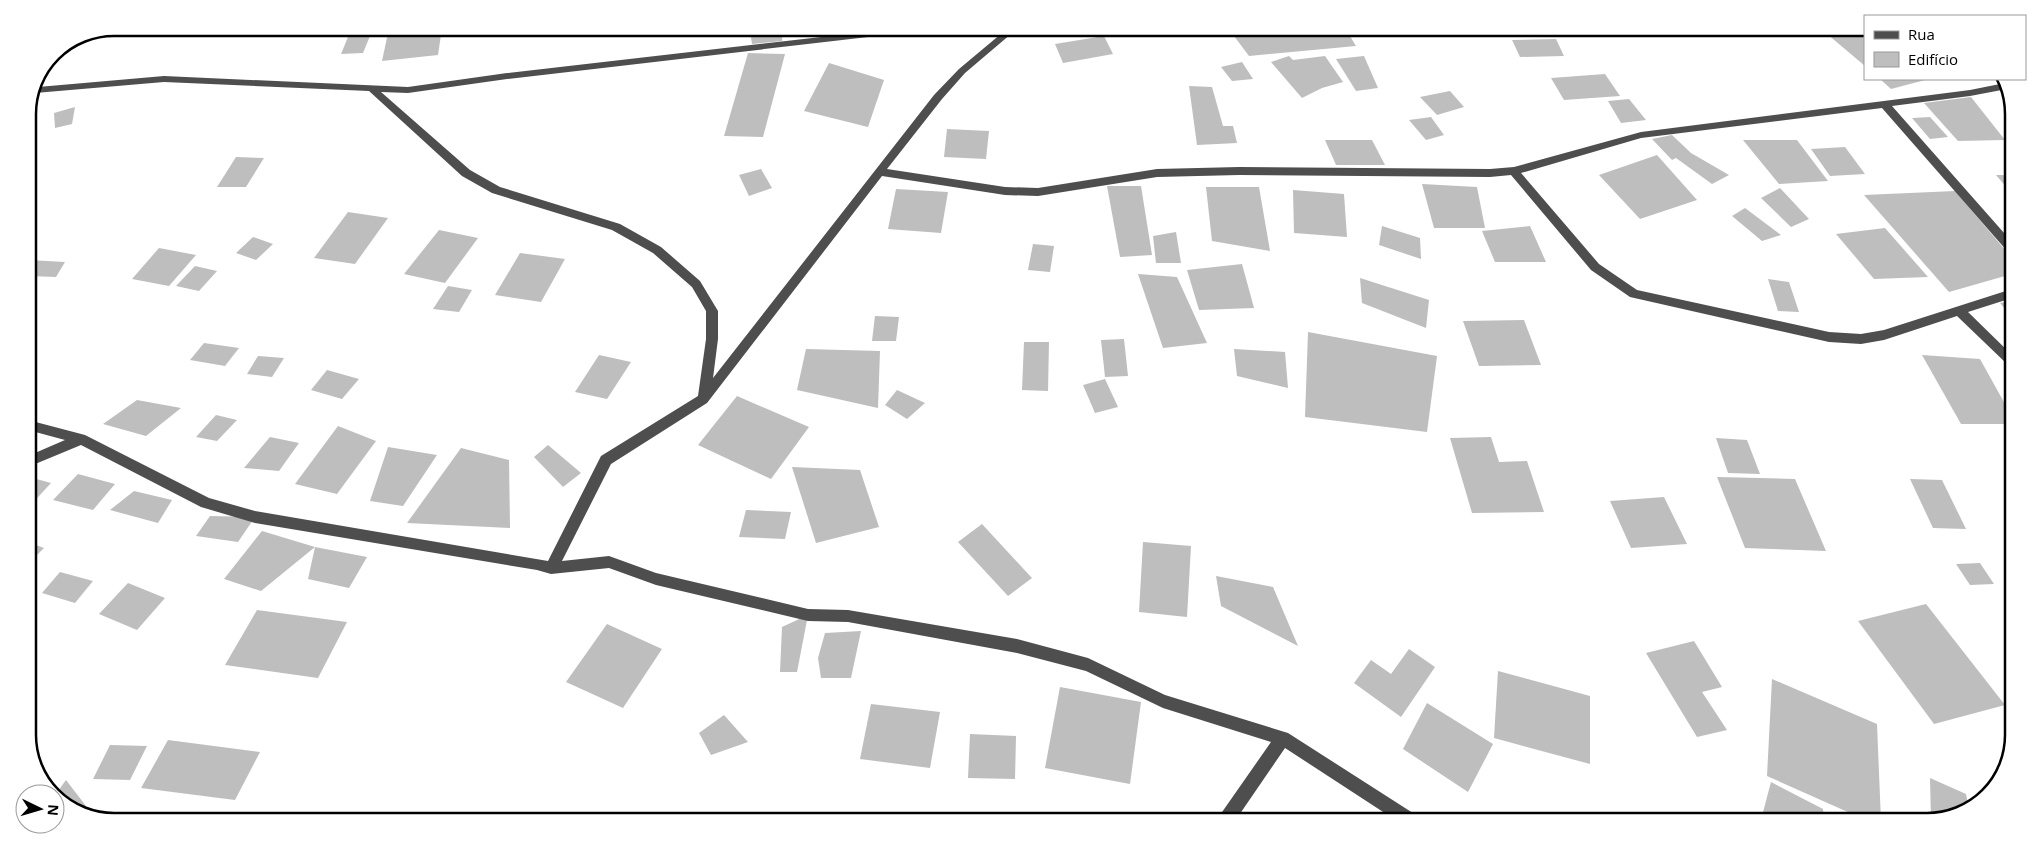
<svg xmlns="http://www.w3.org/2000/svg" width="2041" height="849" font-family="'Open Sans',sans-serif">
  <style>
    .building { fill: #bebebe }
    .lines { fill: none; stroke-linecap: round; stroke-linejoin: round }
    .minor { fill: #4e4e4e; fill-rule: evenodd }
    .rim { fill: none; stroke: #000; stroke-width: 2.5 }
  </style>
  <rect width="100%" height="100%" fill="#fff"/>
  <g class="building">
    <path d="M442,28L438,55L382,61L388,33Z"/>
    <path d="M773,28H783L782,41L752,44L750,31Z"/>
    <path d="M1228,28H1345L1356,46L1249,56Z"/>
    <path d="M1820,28H1865V66Z"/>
    <path d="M370,36L363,53L341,54L348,37Z"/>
    <path d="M1104,36L1113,54L1063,63L1055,44Z"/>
    <path d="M1556,39L1564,56L1520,57L1512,40Z"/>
    <path d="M748,53L785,54L763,137L724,136Z"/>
    <path d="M1289,56L1293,60L1325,56L1343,82L1322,88L1302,98L1271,62Z"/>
    <path d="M1364,56L1378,88L1356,91L1336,59Z"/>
    <path d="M1242,62L1253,79L1232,81L1221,67Z"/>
    <path d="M829,63L884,80L868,127L804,111Z"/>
    <path d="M1605,74L1620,96L1564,100L1551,78Z"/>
    <path d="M1880,79H1929L1891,89Z"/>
    <path d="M1189,86L1212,87L1223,126H1233L1237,143L1197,145Z"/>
    <path d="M1450,91L1464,107L1437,115L1420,97Z"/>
    <path d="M1971,97L2005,140L1958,141L1924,103Z"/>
    <path d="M1629,99L1646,120L1621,123L1608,101Z"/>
    <path d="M75,107L72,124L55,128L54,113Z"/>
    <path d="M1431,117L1444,135L1426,140L1409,120Z"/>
    <path d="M1930,117L1948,137L1930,139L1912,118Z"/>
    <path d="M947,129L989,131L986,159L944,157Z"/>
    <path d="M1672,135L1691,153L1729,175L1712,184L1676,158L1672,160L1652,139Z"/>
    <path d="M1325,140H1372L1385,165H1336Z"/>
    <path d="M1743,140H1797L1828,181L1779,184Z"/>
    <path d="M1845,147L1865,174L1830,176L1811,149Z"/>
    <path d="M1657,155L1697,200L1640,219L1599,175Z"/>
    <path d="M236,157L264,158L246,187H217Z"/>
    <path d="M761,169L772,188L749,196L739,175Z"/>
    <path d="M1996,175H2013V195Z"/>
    <path d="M1422,184L1477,187L1485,228H1434Z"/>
    <path d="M1107,186H1141L1152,255L1120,257Z"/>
    <path d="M1206,187H1259L1270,251L1212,241Z"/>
    <path d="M1780,188L1809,219L1791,227L1761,198Z"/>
    <path d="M896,189L948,192L941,233L888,229Z"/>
    <path d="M1293,190L1344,194L1347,237L1294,233Z"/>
    <path d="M1955,191L2012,258V274L1949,292L1864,195Z"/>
    <path d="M1745,208L1781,235L1762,241L1732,216Z"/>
    <path d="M348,212L388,218L355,264L314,258Z"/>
    <path d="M1382,226L1420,238L1421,259L1379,245Z"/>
    <path d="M1530,226L1546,262H1495L1482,231Z"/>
    <path d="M1885,228L1928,277L1874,279L1836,234Z"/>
    <path d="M439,230L478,238L445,283L404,274Z"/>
    <path d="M1176,232L1181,263H1156L1153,236Z"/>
    <path d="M253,237L273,244L256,260L236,253Z"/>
    <path d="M1033,244L1054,246L1050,272L1028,270Z"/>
    <path d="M159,248L196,255L169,286L132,279Z"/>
    <path d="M520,253L565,259L541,302L495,295Z"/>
    <path d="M28,260L65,262L56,277L28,276Z"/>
    <path d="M1242,264L1254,308L1199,310L1187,270Z"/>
    <path d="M195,266L217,271L199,291L176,286Z"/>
    <path d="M1138,274L1177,277L1207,343L1163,348Z"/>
    <path d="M1360,278L1429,300L1426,328L1362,303Z"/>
    <path d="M1768,279L1789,282L1799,312L1778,311Z"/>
    <path d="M448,286L472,290L459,312L433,309Z"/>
    <path d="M2011,301V316L2000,303Z"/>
    <path d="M875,316L899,317L896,341H872Z"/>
    <path d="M1524,320L1541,365L1479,366L1463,321Z"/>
    <path d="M1308,332L1437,356L1427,432L1305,417Z"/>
    <path d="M1124,339L1128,376L1105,377L1101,340Z"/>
    <path d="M1024,342H1049L1048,391L1022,390Z"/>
    <path d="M204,343L239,348L225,366L190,360Z"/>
    <path d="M806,349L880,351L878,408L797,390Z"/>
    <path d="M1234,349L1285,352L1288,388L1237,376Z"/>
    <path d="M599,355L631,362L607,399L575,392Z"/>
    <path d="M1922,355L1980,359L2010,413V424H1961Z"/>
    <path d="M258,356L284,358L272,377L247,374Z"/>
    <path d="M327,370L359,379L342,399L311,390Z"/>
    <path d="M1105,379L1118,407L1095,413L1083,385Z"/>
    <path d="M897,390L925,403L907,419L885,405Z"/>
    <path d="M737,396L809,427L771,479L698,445Z"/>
    <path d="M137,400L181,408L146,436L103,424Z"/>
    <path d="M216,415L237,420L217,441L196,437Z"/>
    <path d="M338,426L376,441L337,494L295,484Z"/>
    <path d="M270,437L299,443L279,471L244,468Z"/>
    <path d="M1491,437L1499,462L1527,461L1544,512L1472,513L1450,438Z"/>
    <path d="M1716,438L1747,440L1760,474L1728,473Z"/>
    <path d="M548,445L581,473L563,487L534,457Z"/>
    <path d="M388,447L437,455L403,506L370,501Z"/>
    <path d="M461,448L509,460L510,528L407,523Z"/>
    <path d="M792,467L860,470L879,527L816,543Z"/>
    <path d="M78,474L115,484L93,510L53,500Z"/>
    <path d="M29,477L51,483L28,508V479Z"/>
    <path d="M1717,477L1795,479L1826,551L1745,548Z"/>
    <path d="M1910,479L1942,480L1966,529L1933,528Z"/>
    <path d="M134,491L172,500L158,523L110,510Z"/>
    <path d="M1664,497L1687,544L1631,548L1610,501Z"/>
    <path d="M746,510L791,512L785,539L739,537Z"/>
    <path d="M210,516L255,517L238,542L196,536Z"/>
    <path d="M982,524L1032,578L1008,596L958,542Z"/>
    <path d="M262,531L315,547L261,591L224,579Z"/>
    <path d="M28,542L44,548L28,564Z"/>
    <path d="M1143,542L1191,546L1187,617L1139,612Z"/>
    <path d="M315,547L367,557L349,588L308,579Z"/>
    <path d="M1980,563L1994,584L1970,585L1956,564Z"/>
    <path d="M60,572L93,581L75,603L42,593Z"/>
    <path d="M1216,576L1273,587L1298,646L1221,606Z"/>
    <path d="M128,583L165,598L137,630L99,614Z"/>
    <path d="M1926,604L2005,705L1934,724L1858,621Z"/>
    <path d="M257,610L347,622L318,678L225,665Z"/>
    <path d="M808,615L797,672H780L782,627Z"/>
    <path d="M607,624L662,649L623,708L566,682Z"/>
    <path d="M861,631L851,678H821L818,658L825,633Z"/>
    <path d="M1694,641L1722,687L1702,692L1727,730L1697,737L1646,653Z"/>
    <path d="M1409,649L1435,667L1401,717L1354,683L1371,660L1391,674Z"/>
    <path d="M1498,671L1590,696V764L1494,738Z"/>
    <path d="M1772,679L1877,724L1881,821H1868L1767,776Z"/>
    <path d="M1060,687L1141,702L1130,784L1045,768Z"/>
    <path d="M1427,703L1493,744L1468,792L1403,749Z"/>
    <path d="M871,704L940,712L930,768L860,759Z"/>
    <path d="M724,715L748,742L711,755L699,733Z"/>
    <path d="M970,734L1016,736L1015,779L968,778Z"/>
    <path d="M168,740L260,752L235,800L141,788Z"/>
    <path d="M110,745L147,746L130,780L93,779Z"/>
    <path d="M1930,778L1966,794L1969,809L1931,820Z"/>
    <path d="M66,780L86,806L76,811L55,795Z"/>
    <path d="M1771,782L1823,809L1824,821H1772L1762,816Z"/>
    <path d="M187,815L227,820V821H183Z"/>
  </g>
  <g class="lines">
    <path class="minor" d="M900,28H925L920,31L507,79L408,93L381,92L470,170L500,187L620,224L661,247L700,281L718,311V339L713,378L934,95L959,69L1008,28H1018L965,73L942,99L887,169L1005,187L1038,188L1157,169L1239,167L1490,169L1514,167L1641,132L1970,90L2005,83L2007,89L1970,96L1892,106L2012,242V253L2008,252L1882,108L1641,138L1521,173L1599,264L1637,290L1829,332L1861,334L1884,330L2012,289V298L1968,312L2011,354V366L2007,364L1957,316L1884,340L1861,344L1829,342L1630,297L1591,270L1511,175L1490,177L1239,175L1157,177L1038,196L1005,195L882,176L707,403L611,464L562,561L609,556L656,573L808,609L848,610L1017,639L1088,658L1165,695L1288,733L1416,815L1418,821H1397L1285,748L1235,821H1218L1220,815L1271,742L1163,708L1086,671L1017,653L848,622L808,621L656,585L609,568L551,574L537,570L255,523L201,507L81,445L28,467V456L65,440L28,430V420L85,435L209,498L255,511L548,561L601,456L698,396L706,339V311L692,287L653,253L612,230L492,193L462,176L369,91L164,82L35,93L38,87L164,76L408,87L507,73Z"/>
  </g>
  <path d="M0 0H2041V849H0ZM114 36H1927A78 78 0 0 1 2005 114V735A78 78 0 0 1 1927 813H114A78 78 0 0 1 36 735V114A78 78 0 0 1 114 36Z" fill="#fff" fill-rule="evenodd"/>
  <path class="rim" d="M114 36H1927A78 78 0 0 1 2005 114V735A78 78 0 0 1 1927 813H114A78 78 0 0 1 36 735V114A78 78 0 0 1 114 36Z"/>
  <rect x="1864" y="15" width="162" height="65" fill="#ffffff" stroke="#999999"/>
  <rect x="1874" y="31" width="25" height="8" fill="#4e4e4e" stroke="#999999"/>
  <text x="1908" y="40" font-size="15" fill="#000000">Rua</text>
  <rect x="1874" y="52" width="25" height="15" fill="#bebebe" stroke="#999999"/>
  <text x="1908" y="65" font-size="15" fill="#000000">Edifício</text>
  <g transform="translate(40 809) rotate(95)"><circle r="24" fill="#ffffff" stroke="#999999"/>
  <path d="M0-4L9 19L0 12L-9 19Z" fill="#000000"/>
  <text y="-8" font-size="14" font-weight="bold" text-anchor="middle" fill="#000000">N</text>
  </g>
</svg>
